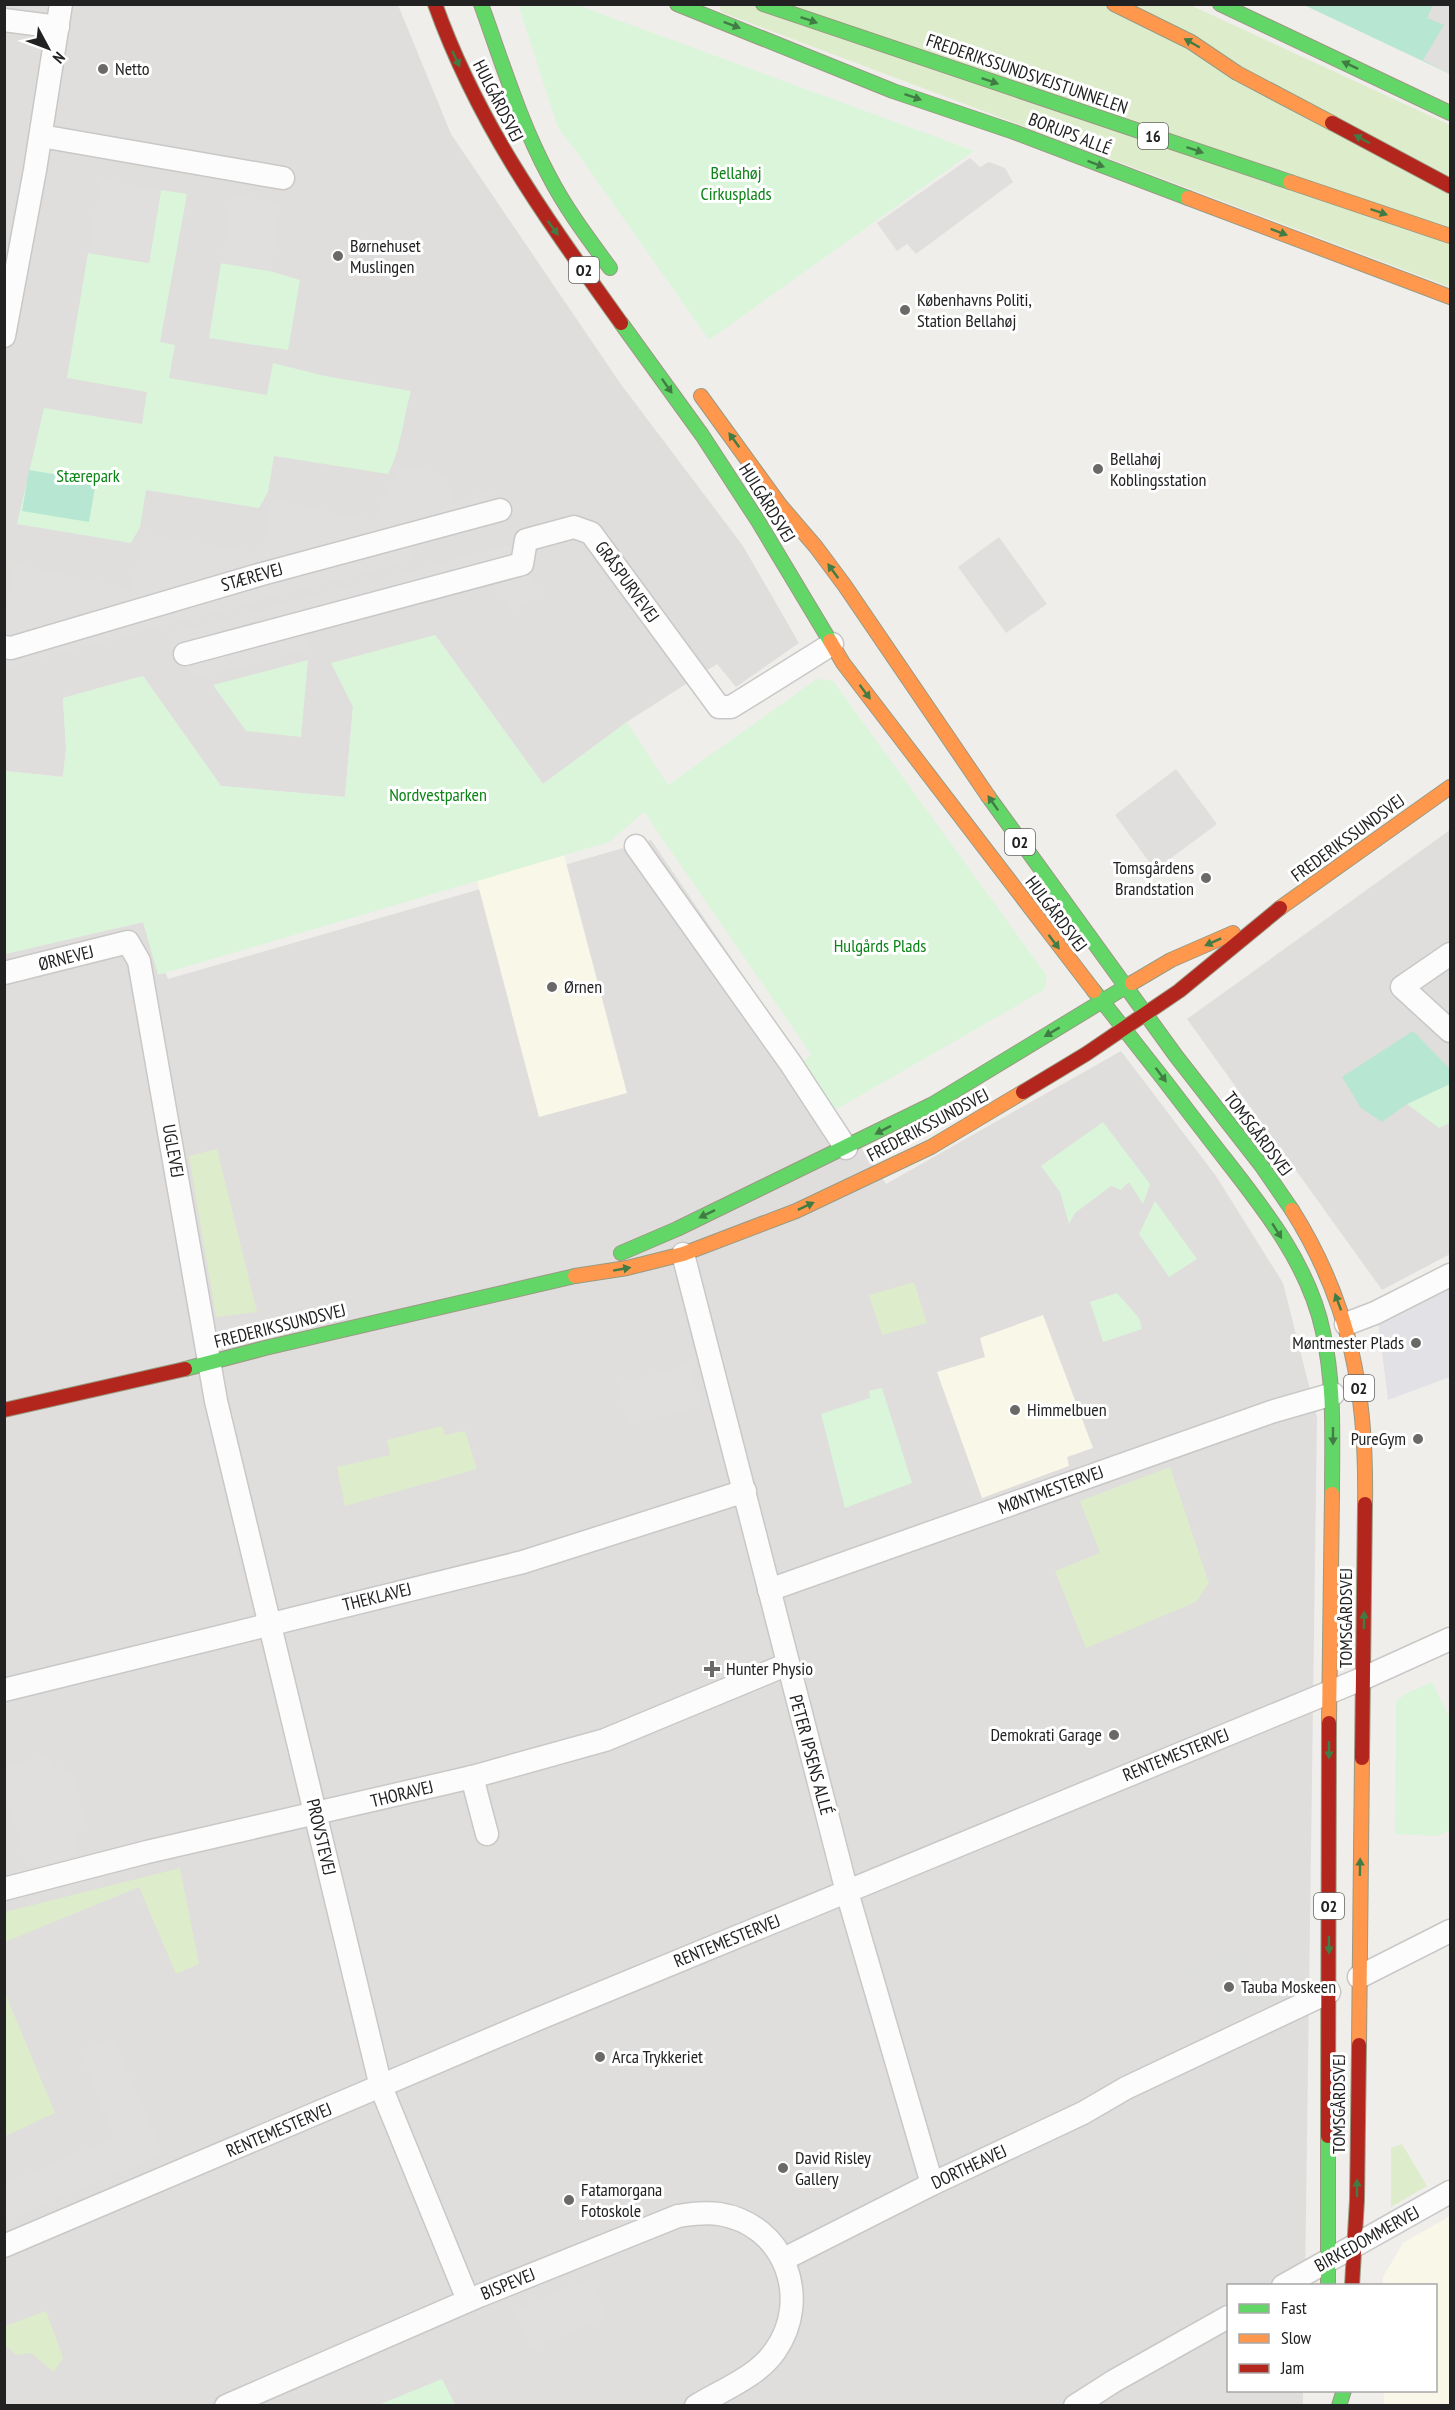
<svg xmlns="http://www.w3.org/2000/svg" width="1455" height="2410" font-family="'PT Sans Narrow',sans-serif">
  <style>
    .residential { fill: #dfdedc }
    .education { fill: #f8f7e8 }
    .religious { fill: #dededc }
    .grass { fill: #ddeccb }
    .park { fill: #daf5da }
    .pitch { fill: #b7e6d2 }
    .parking { fill: #e0dfde }
    .plaza { fill: #e2e1e5 }
    .lines { fill: none; stroke-linecap: round; stroke-linejoin: round }
    .street-casing { stroke: #c9c8c7; stroke-width: 25 }
    .fast-casing { stroke: #999a82; stroke-width: 16 }
    .slow-casing { stroke: #999a82; stroke-width: 16 }
    .jam-casing { stroke: #999a82; stroke-width: 16 }
    .street { stroke: #fdfcfc; stroke-width: 22 }
    .fast { stroke: #63d668; stroke-width: 14 }
    .slow { stroke: #ff974d; stroke-width: 14 }
    .jam { stroke: #b3261e; stroke-width: 14 }
    .oneway { fill: #427c45 }
    .poi-dot { fill: #6a6968; stroke: #fff; stroke-width: 2 }
    .labels { text-anchor: middle; stroke-width: 6; stroke-linejoin: round; paint-order: stroke }
    .shield { fill: #fff; stroke: #646464; stroke-width: 1.5 }
    .shield-label { font-size: 16px; font-weight: bold; fill: #222 }
    .poi-label { font-size: 18px; fill: #222; stroke: #fff; text-anchor: start }
    .street-label { font-size: 18px; fill: #222; stroke: #fff }
    .park-label { font-size: 18px; fill: #0c8416; stroke: #fff }
  </style>
  <rect width="100%" height="100%" fill="#f0eeeb"/>
  <g class="residential">
    <path d="M5,5H398L451,134L620,383L743,546L799,643L736,687L717,664L627,722L543,784L435,635L353,707L345,797L221,786L143,676L63,698L66,749L63,777L5,771Z"/>
    <path d="M1450,830V1254L1382,1290L1187,1019Z"/>
    <path d="M651,840L886,1184L1121,1051L1216,1176L1283,1283L1317,1417L1305,2285L1228,2286V2390L1303,2391V2405H5L4,954L143,922L168,979Z"/>
  </g>
  <g class="education">
    <path d="M564,855L627,1093L539,1117L477,881Z"/>
    <path d="M1043,1315L1093,1448L1067,1457L1069,1466L982,1498L937,1372L985,1357L980,1338Z"/>
    <path d="M1450,2216V2405H1384V2391L1436,2390V2286L1383,2285V2277L1403,2243Z"/>
  </g>
  <path class="religious" d="M1240,1946L1270,2003L1217,2028L1188,1971Z"/>
  <g class="grass">
    <path d="M719,5H1190L1450,125V287L721,12Z"/>
    <path d="M217,1149L257,1312L216,1317L189,1156Z"/>
    <path d="M914,1282L927,1323L882,1335L869,1295Z"/>
    <path d="M442,1426L445,1435L465,1431L477,1469L345,1506L337,1467L390,1455L387,1440Z"/>
    <path d="M1170,1467L1209,1583L1196,1602L1086,1648L1055,1571L1100,1553L1080,1501Z"/>
    <path d="M180,1868L199,1964L176,1974L139,1887L5,1942V1912Z"/>
    <path d="M5,1993L55,2113L5,2136H4Z"/>
    <path d="M1402,2144L1427,2186L1391,2207V2148Z"/>
    <path d="M46,2311L63,2358L54,2372L31,2353L16,2355L5,2345V2326Z"/>
  </g>
  <g class="park">
    <path d="M521,5H577L974,151L709,340L581,158L558,128L519,7Z"/>
    <path d="M161,190L187,194L160,342L175,345L169,378L267,395L273,363L325,376L411,391C403,419 401,449 388,474L274,456L268,492L259,508L146,490L140,527L131,543L17,524L44,408L142,424L147,392L67,378L88,253L149,263Z"/>
    <path d="M221,263L270,271L300,280L288,350L209,338Z"/>
    <path d="M435,635L543,784L627,722L668,785L817,679L833,681L1047,976L1044,990L835,1110L802,1063L811,1054L644,812L609,842L158,975L143,922L5,954L4,771L63,777L66,749L63,698L143,676L221,786L345,797L353,707L331,663Z"/>
    <path d="M308,660L301,737L246,731L213,685Z"/>
    <path d="M1450,1084V1123L1439,1128L1407,1104Z"/>
    <path d="M1103,1122L1150,1184L1143,1204L1129,1182L1121,1190L1111,1186L1075,1213L1069,1224L1060,1192L1041,1166Z"/>
    <path d="M1155,1201L1197,1259L1169,1277L1139,1234Z"/>
    <path d="M1117,1293L1139,1318L1142,1329L1103,1342L1090,1302Z"/>
    <path d="M882,1388L912,1483L845,1508L821,1414L870,1398L869,1391Z"/>
    <path d="M1432,1682L1450,1718V1830L1437,1836L1395,1834L1396,1702L1405,1694Z"/>
    <path d="M442,2379L455,2404L451,2405H378Z"/>
  </g>
  <g class="pitch">
    <path d="M1304,5H1450V74Z"/>
    <path d="M29,470L96,481L89,522L22,511Z"/>
    <path d="M1413,1031L1450,1069V1084L1407,1104L1382,1122L1361,1108L1342,1077Z"/>
  </g>
  <g class="parking">
    <path d="M1433,5H1450V74L1423,60L1444,25L1427,18Z"/>
    <path d="M970,158L980,167L989,162L1005,168L1013,182L916,254L907,244L897,251L877,223Z"/>
    <path d="M100,180L161,190L149,263L88,253Z"/>
    <path d="M232,195L281,203L270,271L221,263Z"/>
    <path d="M399,465L446,475L454,502L489,490L497,523L411,545L415,559L5,668V620L15,564L131,589L143,533L256,553L263,550L271,499L374,521Z"/>
    <path d="M999,537L1047,604L1006,633L958,567Z"/>
    <path d="M509,545L541,594L514,611L494,583L306,634L309,650L194,678L172,650L168,634Z"/>
    <path d="M1176,769L1217,824L1155,870L1115,815Z"/>
    <path d="M690,1364L701,1406L628,1425L618,1383Z"/>
    <path d="M47,1755L51,1768L62,1766L63,1774L72,1771L88,1829L73,1834L79,1854L27,1868L5,1793V1767Z"/>
    <path d="M113,2038L163,2153L5,2221V2184L114,2138L80,2052Z"/>
    <path d="M591,2278L607,2317L531,2349L515,2310Z"/>
  </g>
  <path class="plaza" d="M1450,1282V1377L1388,1400L1378,1321Z"/>
  <g class="lines">
    <defs>
      <g id="street">
        <path d="M4,20L58,27"/>
        <path d="M41,136L283,178"/>
        <path d="M4,336L35,170L61,4"/>
        <path d="M4,647L11,648L262,574L500,510"/>
        <path d="M185,654L522,564L526,540L574,527L591,533L719,707H731L832,644"/>
        <path d="M636,846L791,1064L846,1148"/>
        <path d="M1450,954L1402,987L1450,1031"/>
        <path d="M4,973L128,942L139,961L216,1401L381,2087L468,2300"/>
        <path d="M683,1254L847,1892L932,2184"/>
        <path d="M1346,1324L1375,1313L1450,1275"/>
        <path d="M769,1590L1271,1412L1333,1394"/>
        <path d="M4,1690L523,1562L745,1491"/>
        <path d="M472,1777L487,1834"/>
        <path d="M4,1889L147,1852L472,1777L605,1740L788,1664"/>
        <path d="M1359,1977L1450,1931"/>
        <path d="M4,2246L538,2019L1364,1678L1450,1639"/>
        <path d="M784,2259L932,2184L1083,2113L1126,2088L1329,1992"/>
        <path d="M1283,2286L1450,2192"/>
        <path d="M226,2406L479,2296L678,2216C692,2214 705,2212 719,2214C785,2224 812,2299 775,2351C757,2377 722,2390 696,2406"/>
        <path d="M1075,2406L1114,2381L1228,2317"/>
      </g>
      <g id="fast">
        <path d="M481,4C502,62 520,122 549,176C566,209 588,238 610,268"/>
        <path d="M677,4L893,91L1014,132L1188,198"/>
        <path d="M763,4L1290,182"/>
        <path d="M1220,4L1450,113"/>
        <path d="M621,323L702,435L758,521L830,641"/>
        <path d="M988,796L1176,1056L1261,1165L1292,1210"/>
        <path d="M1094,991C1134,1041 1173,1091 1211,1141C1255,1198 1308,1259 1323,1332C1335,1386 1332,1439 1332,1494"/>
        <path d="M621,1253L677,1229L933,1104L1132,983"/>
        <path d="M185,1369L265,1348L575,1276"/>
        <path d="M1328,2286V2136"/>
        <path d="M1339,2406L1344,2390"/>
      </g>
      <g id="slow">
        <path d="M1114,4L1191,42L1237,73L1332,123"/>
        <path d="M1290,182L1450,236"/>
        <path d="M1188,198L1450,297"/>
        <path d="M701,396L780,505L816,547L845,586L988,796"/>
        <path d="M830,641L843,663L1094,991"/>
        <path d="M1280,908L1450,787"/>
        <path d="M1132,983L1171,960L1233,933"/>
        <path d="M1292,1210C1351,1304 1367,1394 1365,1504"/>
        <path d="M575,1276L627,1268L683,1254L796,1211L931,1147L1023,1092"/>
        <path d="M1329,1723L1332,1494"/>
        <path d="M1359,2045L1362,1758"/>
      </g>
      <g id="jam">
        <path d="M435,4C479,127 546,218 621,323"/>
        <path d="M1332,123L1450,186"/>
        <path d="M1023,1092L1086,1054L1179,991L1280,908"/>
        <path d="M4,1410L185,1369"/>
        <path d="M1362,1758L1365,1504"/>
        <path d="M1328,2136L1329,1723"/>
        <path d="M1352,2286L1357,2200L1359,2045"/>
      </g>
    </defs>
    <use href="#street" class="street-casing"/>
    <use href="#fast" class="fast-casing"/>
    <use href="#slow" class="slow-casing"/>
    <use href="#jam" class="jam-casing"/>
    <use href="#street" class="street"/>
    <use href="#fast" class="fast"/>
    <use href="#slow" class="slow"/>
    <use href="#jam" class="jam"/>
  </g>
  <defs><path id="oneway-solid" d="M-6-.8H1V-3.2L6.5 0L1 3.2V.8H-6Z" transform="scale(1.5)"/></defs>
  <g class="oneway">
    <use href="#oneway-solid" transform="translate(809 20) rotate(19)"/>
    <use href="#oneway-solid" transform="translate(732 25) rotate(21)"/>
    <use href="#oneway-solid" transform="translate(1192 43) rotate(-150)"/>
    <use href="#oneway-solid" transform="translate(456 59) rotate(65)"/>
    <use href="#oneway-solid" transform="translate(1350 65) rotate(-155)"/>
    <use href="#oneway-solid" transform="translate(990 81) rotate(19)"/>
    <use href="#oneway-solid" transform="translate(913 97) rotate(19)"/>
    <use href="#oneway-solid" transform="translate(1362 139) rotate(-152)"/>
    <use href="#oneway-solid" transform="translate(1195 150) rotate(19)"/>
    <use href="#oneway-solid" transform="translate(1096 164) rotate(20)"/>
    <use href="#oneway-solid" transform="translate(1379 212) rotate(19)"/>
    <use href="#oneway-solid" transform="translate(553 228) rotate(54)"/>
    <use href="#oneway-solid" transform="translate(1279 232) rotate(21)"/>
    <use href="#oneway-solid" transform="translate(667 386) rotate(55)"/>
    <use href="#oneway-solid" transform="translate(734 440) rotate(-126)"/>
    <use href="#oneway-solid" transform="translate(833 571) rotate(-126)"/>
    <use href="#oneway-solid" transform="translate(865 692) rotate(53)"/>
    <use href="#oneway-solid" transform="translate(993 803) rotate(-125)"/>
    <use href="#oneway-solid" transform="translate(1054 942) rotate(53)"/>
    <use href="#oneway-solid" transform="translate(1213 942) rotate(156)"/>
    <use href="#oneway-solid" transform="translate(1052 1032) rotate(149)"/>
    <use href="#oneway-solid" transform="translate(1161 1075) rotate(53)"/>
    <use href="#oneway-solid" transform="translate(883 1130) rotate(153)"/>
    <use href="#oneway-solid" transform="translate(806 1206) rotate(-25)"/>
    <use href="#oneway-solid" transform="translate(707 1214) rotate(154)"/>
    <use href="#oneway-solid" transform="translate(1277 1231) rotate(58)"/>
    <use href="#oneway-solid" transform="translate(622 1269) rotate(-10)"/>
    <use href="#oneway-solid" transform="translate(1338 1302) rotate(-110)"/>
    <use href="#oneway-solid" transform="translate(1333 1436) rotate(90)"/>
    <use href="#oneway-solid" transform="translate(1364 1620) rotate(-89)"/>
    <use href="#oneway-solid" transform="translate(1329 1750) rotate(90)"/>
    <use href="#oneway-solid" transform="translate(1360 1867) rotate(-89)"/>
    <use href="#oneway-solid" transform="translate(1329 1945) rotate(90)"/>
    <use href="#oneway-solid" transform="translate(1357 2188) rotate(-90)"/>
  </g>
  <g class="poi-dot">
    <circle cx="103" cy="69" r="6"/>
    <circle cx="338" cy="256" r="6"/>
    <circle cx="905" cy="310" r="6"/>
    <circle cx="1098" cy="469" r="6"/>
    <circle cx="1206" cy="878" r="6"/>
    <circle cx="552" cy="987" r="6"/>
    <circle cx="1416" cy="1343" r="6"/>
    <circle cx="1015" cy="1410" r="6"/>
    <circle cx="1418" cy="1439" r="6"/>
    <path d="M709 1660h6v6h6v6h-6v6h-6v-6h-6v-6h6z"/>
    <circle cx="1114" cy="1735" r="6"/>
    <circle cx="1229" cy="1987" r="6"/>
    <circle cx="600" cy="2057" r="6"/>
    <circle cx="783" cy="2168" r="6"/>
    <circle cx="569" cy="2200" r="6"/>
  </g>
  <g class="labels">
    <g class="shield">
      <rect x="1138" y="123" width="30" height="26" rx="4.5"/>
      <rect x="569" y="257" width="30" height="26" rx="4.5"/>
      <rect x="1005" y="829" width="30" height="26" rx="4.5"/>
      <rect x="1344" y="1375" width="30" height="26" rx="4.5"/>
      <rect x="1314" y="1893" width="30" height="26" rx="4.5"/>
    </g>
    <g class="shield-label">
      <text x="1153" y="142">16</text>
      <text x="584" y="276">O2</text>
      <text x="1020" y="848">O2</text>
      <text x="1359" y="1394">O2</text>
      <text x="1329" y="1912">O2</text>
    </g>
    <g class="poi-label">
      <text x="115" y="75">Netto</text>
      <text x="350" y="252">Børnehuset<tspan x="350" dy="21">Muslingen</tspan></text>
      <text x="917" y="306">Københavns Politi,<tspan x="917" dy="21">Station Bellahøj</tspan></text>
      <text x="1110" y="465">Bellahøj<tspan x="1110" dy="21">Koblingsstation</tspan></text>
      <text x="1194" y="874" text-anchor="end">Tomsgårdens<tspan x="1194" dy="21">Brandstation</tspan></text>
      <text x="564" y="993">Ørnen</text>
      <text x="1404" y="1349" text-anchor="end">Møntmester Plads</text>
      <text x="1027" y="1416">Himmelbuen</text>
      <text x="1406" y="1445" text-anchor="end">PureGym</text>
      <text x="726" y="1675">Hunter Physio</text>
      <text x="1102" y="1741" text-anchor="end">Demokrati Garage</text>
      <text x="1241" y="1993">Tauba Moskeen</text>
      <text x="612" y="2063">Arca Trykkeriet</text>
      <text x="795" y="2164">David Risley<tspan x="795" dy="21">Gallery</tspan></text>
      <text x="581" y="2196">Fatamorgana<tspan x="581" dy="21">Fotoskole</tspan></text>
    </g>
    <g class="street-label">
      <text transform="translate(1027 74) rotate(19)" y="6">FREDERIKSSUNDSVEJSTUNNELEN</text>
      <text transform="translate(498 101) rotate(63)" y="6">HULGÅRDSVEJ</text>
      <text transform="translate(1070 134) rotate(21)" y="6">BORUPS ALLÉ</text>
      <text transform="translate(767 503) rotate(58)" y="6">HULGÅRDSVEJ</text>
      <text transform="translate(252 577) rotate(-16)" y="6">STÆREVEJ</text>
      <text transform="translate(627 582) rotate(54)" y="6">GRÅSPURVEVEJ</text>
      <text transform="translate(1348 838) rotate(-36)" y="6">FREDERIKSSUNDSVEJ</text>
      <text transform="translate(1056 914) rotate(53)" y="6">HULGÅRDSVEJ</text>
      <text transform="translate(66 958) rotate(-14)" y="6">ØRNEVEJ</text>
      <text transform="translate(928 1125) rotate(-28)" y="6">FREDERIKSSUNDSVEJ</text>
      <text transform="translate(1258 1134) rotate(53)" y="6">TOMSGÅRDSVEJ</text>
      <text transform="translate(173 1151) rotate(80)" y="6">UGLEVEJ</text>
      <text transform="translate(280 1326) rotate(-14)" y="6">FREDERIKSSUNDSVEJ</text>
      <text transform="translate(1051 1490) rotate(-20)" y="6">MØNTMESTERVEJ</text>
      <text transform="translate(377 1597) rotate(-14)" y="6">THEKLAVEJ</text>
      <text transform="translate(1346 1618) rotate(-90)" y="6">TOMSGÅRDSVEJ</text>
      <text transform="translate(811 1755) rotate(75)" y="6">PETER IPSENS ALLÉ</text>
      <text transform="translate(1176 1755) rotate(-22)" y="6">RENTEMESTERVEJ</text>
      <text transform="translate(402 1794) rotate(-14)" y="6">THORAVEJ</text>
      <text transform="translate(321 1837) rotate(77)" y="6">PROVSTEVEJ</text>
      <text transform="translate(727 1941) rotate(-22)" y="6">RENTEMESTERVEJ</text>
      <text transform="translate(1339 2104) rotate(-90)" y="6">TOMSGÅRDSVEJ</text>
      <text transform="translate(279 2130) rotate(-23)" y="6">RENTEMESTERVEJ</text>
      <text transform="translate(969 2167) rotate(-25)" y="6">DORTHEAVEJ</text>
      <text transform="translate(1367 2239) rotate(-29)" y="6">BIRKEDOMMERVEJ</text>
      <text transform="translate(508 2284) rotate(-22)" y="6">BISPEVEJ</text>
    </g>
    <g class="park-label">
      <text x="736" y="179">Bellahøj<tspan x="736" dy="21">Cirkusplads</tspan></text>
      <text x="88" y="482">Stærepark</text>
      <text x="438" y="801">Nordvestparken</text>
      <text x="880" y="952">Hulgårds Plads</text>
    </g>
  </g>
  <rect width="1455" height="2410" fill="none" stroke="#222222" stroke-width="12"/>
  <rect x="1227" y="2284" width="210" height="108" fill="#ffffff" stroke="#a7a7a7" stroke-width="1.5"/>
  <rect x="1239" y="2304" width="30" height="9" fill="#63d668" stroke="#a7a7a7" stroke-width="1.5"/>
  <text x="1281" y="2314" font-size="18" fill="#222222">Fast</text>
  <rect x="1239" y="2334" width="30" height="9" fill="#ff974d" stroke="#a7a7a7" stroke-width="1.5"/>
  <text x="1281" y="2344" font-size="18" fill="#222222">Slow</text>
  <rect x="1239" y="2364" width="30" height="9" fill="#b3261e" stroke="#a7a7a7" stroke-width="1.5"/>
  <text x="1281" y="2374" font-size="18" fill="#222222">Jam</text>
  <g transform="translate(48 48) rotate(131)" stroke="#ffffff" stroke-width="4.5" paint-order="stroke">
  <path d="M0-4.5L10 22L0 15L-10 22Z" fill="#222222"/>
  <text y="-9" font-size="16" font-weight="bold" text-anchor="middle" fill="#222222">N</text>
  </g>
</svg>
